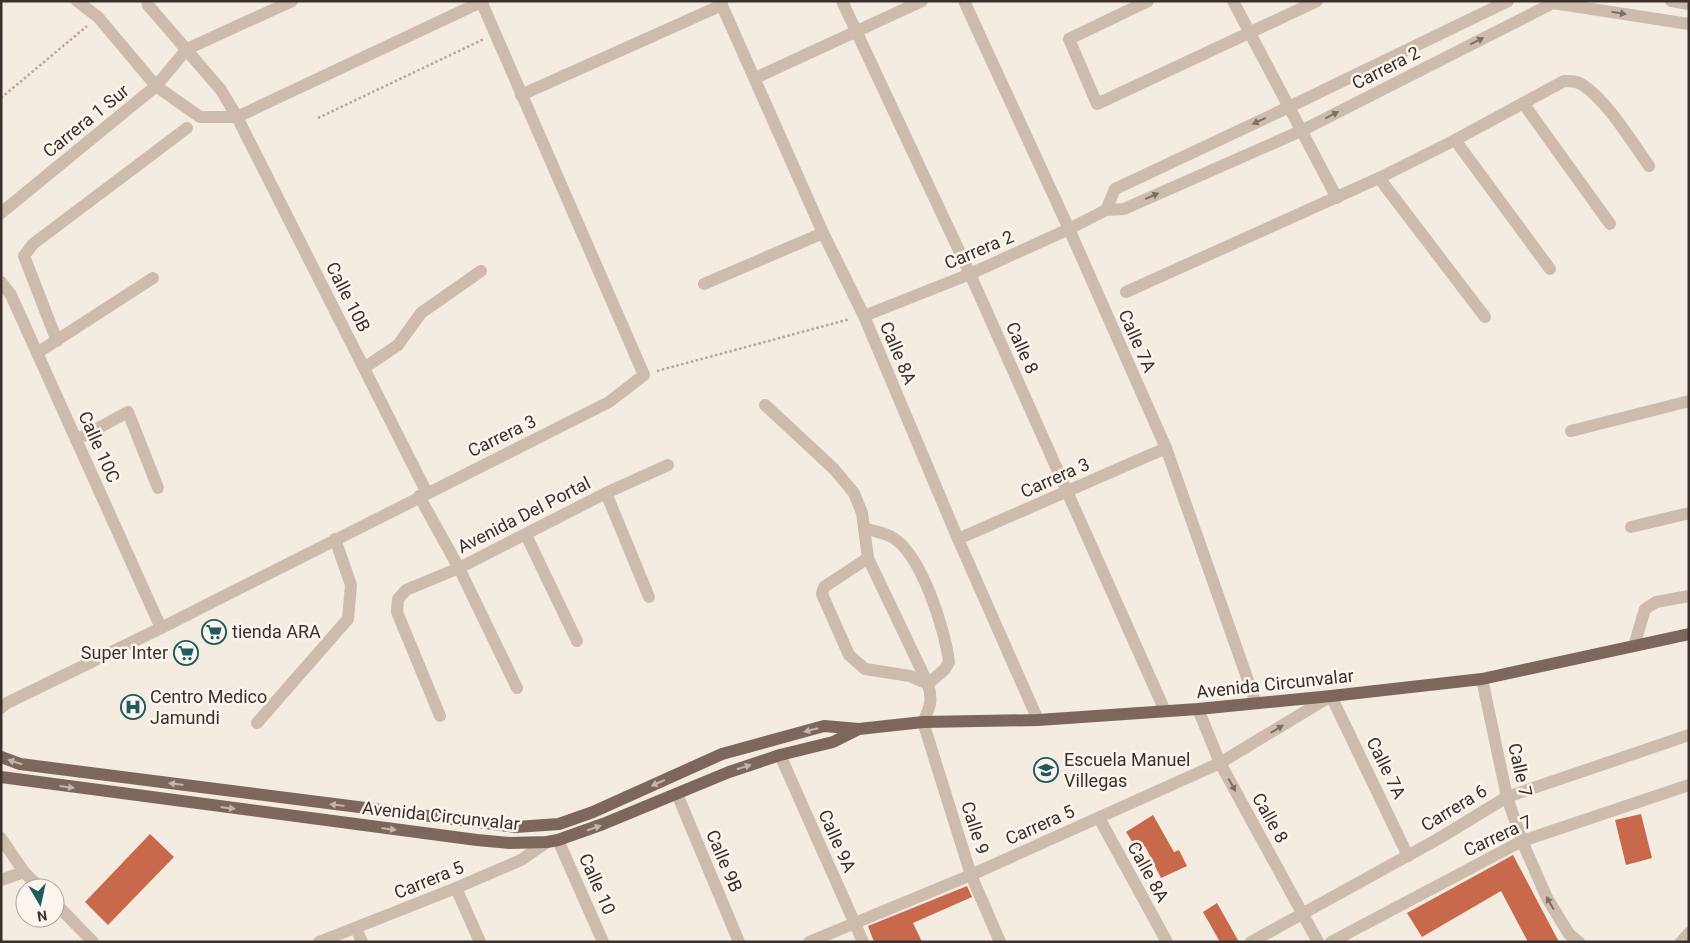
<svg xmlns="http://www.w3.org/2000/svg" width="1690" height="943" font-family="Roboto,sans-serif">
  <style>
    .building { fill: #c8694b }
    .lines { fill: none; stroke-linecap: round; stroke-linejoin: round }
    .path { stroke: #b9a596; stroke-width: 2.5; stroke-dasharray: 2.5 2.5; stroke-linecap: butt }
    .minor { stroke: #cdbbac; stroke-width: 12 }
    .major { stroke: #7d675c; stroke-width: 12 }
    .oneway { fill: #7d6f65 }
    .oneway2 { fill: #c2b5ac }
    .labels { text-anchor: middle; stroke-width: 5; stroke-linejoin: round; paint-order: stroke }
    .street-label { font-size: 18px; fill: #3b302b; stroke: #fbf5ee }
    .poi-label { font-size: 18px; fill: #3b302b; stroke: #fbf5ee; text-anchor: start }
  </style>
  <rect width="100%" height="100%" fill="#f4ebe1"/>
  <g class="building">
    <path d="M1641,814L1652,858L1626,865L1615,820Z"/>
    <path d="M1153,815L1174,852L1179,850L1187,866L1161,878L1145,846L1138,851L1126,832Z"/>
    <path d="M150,834L174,857L108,925L85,902Z"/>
    <path d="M1513,855L1559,942H1528L1501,891L1422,937L1407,913Z"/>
    <path d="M967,886L972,897L913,923L922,942H874L868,926Z"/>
    <path d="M1217,903L1239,942H1220L1203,912Z"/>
  </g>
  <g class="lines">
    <g class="path">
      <path d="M1,98L87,26"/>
      <path d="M318,118L484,39"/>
      <path d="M657,371L850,319"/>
    </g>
    <g class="minor">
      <path d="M77,1L98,17L156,86L200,117H237L483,1"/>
      <path d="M147,1L148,5L221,90L237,117L427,493"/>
      <path d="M720,1L823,233L864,316L958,539L1038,720"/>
      <path d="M842,1L970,274L1165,711"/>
      <path d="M964,1L1069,229L1166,448L1256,703"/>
      <path d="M1148,1L1069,39L1097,104L1317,1"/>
      <path d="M1233,1L1337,198"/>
      <path d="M1671,1L1689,4"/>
      <path d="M755,78L922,1"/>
      <path d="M521,95L722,5"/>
      <path d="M1523,103L1610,224"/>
      <path d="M1455,140L1550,269"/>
      <path d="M1379,178L1485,317"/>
      <path d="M1106,210L1115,189L1289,107L1508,1"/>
      <path d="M1,213L156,86L187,49L292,1"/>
      <path d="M1,282L11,295L161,628"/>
      <path d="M704,284L823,233"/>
      <path d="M1126,292L1379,178L1455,140L1564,81C1571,81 1577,81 1583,85C1607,101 1632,142 1649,166"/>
      <path d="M864,316L970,274L1069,229L1106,210L1124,209L1301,131L1553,3L1689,24"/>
      <path d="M57,341L24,256L33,244L187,128"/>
      <path d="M37,353L153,278"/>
      <path d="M364,368L398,345L421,313L481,271"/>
      <path d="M765,405L834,469L854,493L862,513L868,558L928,684C933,701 930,707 923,722L971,875L1000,942"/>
      <path d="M1571,431L1689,401"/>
      <path d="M76,440L128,412L158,488"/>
      <path d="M606,493L649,597"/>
      <path d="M419,496L459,568L517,688"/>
      <path d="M1631,527L1689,513"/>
      <path d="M864,528C872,531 882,532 890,536C921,551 945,630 949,662L945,669L928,684L910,676L865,669L849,655L822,594L824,587L868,558"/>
      <path d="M526,535L577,641"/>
      <path d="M958,539L1166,448"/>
      <path d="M1634,646L1645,609L1656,602L1689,596"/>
      <path d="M1482,679L1507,797L1522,841L1547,898L1569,934L1579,942"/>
      <path d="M1,708L7,703L161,628L609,402L644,375L481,1"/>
      <path d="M1198,709L1220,763L1318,942"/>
      <path d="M440,716L397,612L398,599L406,590L459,568L606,493L668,465"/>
      <path d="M257,723L348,619L351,585L335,539"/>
      <path d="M780,755L863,942"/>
      <path d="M677,794L739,942"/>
      <path d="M1099,818L1167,942"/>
      <path d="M1,838L24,872L40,888"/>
      <path d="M558,840L603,942"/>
      <path d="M1,880L24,872"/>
      <path d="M456,888L480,942"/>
      <path d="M55,903L93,942"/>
      <path d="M356,928L362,942"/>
      <path d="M319,942L456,888L521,860L547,842"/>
      <path d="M809,942L971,875L1220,763L1331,696L1408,856"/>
      <path d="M1251,942L1438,839L1507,797L1689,735"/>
      <path d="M1331,942L1522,841L1689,785"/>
      <path d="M1681,942L1689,933"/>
    </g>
    <g class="major">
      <path d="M1,757L20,764L516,827L559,824L593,812L722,754L824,726L859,729L923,722L1038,720L1198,709L1331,696L1482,679L1689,634"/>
      <path d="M1,777L477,840L510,843L547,842L558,840L603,824L729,772L780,755L833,742L859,729"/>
    </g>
  </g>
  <defs><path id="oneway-solid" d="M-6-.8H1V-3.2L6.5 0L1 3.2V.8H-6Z" transform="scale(1.25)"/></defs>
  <g class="oneway">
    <use href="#oneway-solid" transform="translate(1619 13) rotate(9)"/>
    <use href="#oneway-solid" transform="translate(1477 41) rotate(-27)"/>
    <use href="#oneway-solid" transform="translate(1332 115) rotate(-27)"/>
    <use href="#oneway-solid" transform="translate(1259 121) rotate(155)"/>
    <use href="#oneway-solid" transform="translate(1152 196) rotate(-24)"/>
    <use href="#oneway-solid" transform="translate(1277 729) rotate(-31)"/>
    <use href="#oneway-solid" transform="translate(1232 785) rotate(61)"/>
    <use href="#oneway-solid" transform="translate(1550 903) rotate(-120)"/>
  </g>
  <g class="oneway2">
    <use href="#oneway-solid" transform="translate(811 730) rotate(166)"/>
    <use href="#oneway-solid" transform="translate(15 762) rotate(-163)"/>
    <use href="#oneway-solid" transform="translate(744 767) rotate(-18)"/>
    <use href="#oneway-solid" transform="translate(658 783) rotate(156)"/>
    <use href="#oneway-solid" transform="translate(176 784) rotate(-173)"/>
    <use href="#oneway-solid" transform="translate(67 787) rotate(7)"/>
    <use href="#oneway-solid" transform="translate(337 805) rotate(-173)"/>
    <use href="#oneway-solid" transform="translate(228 808) rotate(7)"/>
    <use href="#oneway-solid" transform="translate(594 828) rotate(-19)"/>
    <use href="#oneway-solid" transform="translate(389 829) rotate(7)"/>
  </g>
  <defs>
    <symbol id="supermarket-ring" viewBox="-11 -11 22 22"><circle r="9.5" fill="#fbf5ee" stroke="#1f5a5e" stroke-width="1.5"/><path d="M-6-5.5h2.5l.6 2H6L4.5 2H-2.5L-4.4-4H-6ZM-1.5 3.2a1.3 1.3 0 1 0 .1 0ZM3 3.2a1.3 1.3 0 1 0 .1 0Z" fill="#1f5a5e"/></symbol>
    <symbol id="hospital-ring" viewBox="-11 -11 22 22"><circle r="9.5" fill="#fbf5ee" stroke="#1f5a5e" stroke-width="1.5"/><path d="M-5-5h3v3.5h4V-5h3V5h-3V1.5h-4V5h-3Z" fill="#1f5a5e"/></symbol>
    <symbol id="school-ring" viewBox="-11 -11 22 22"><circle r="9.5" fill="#fbf5ee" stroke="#1f5a5e" stroke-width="1.5"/><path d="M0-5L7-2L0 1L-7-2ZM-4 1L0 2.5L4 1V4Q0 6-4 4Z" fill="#1f5a5e"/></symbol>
  </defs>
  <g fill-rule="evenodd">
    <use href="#supermarket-ring" x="200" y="618" width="28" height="28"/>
    <use href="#supermarket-ring" x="172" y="639" width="28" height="28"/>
    <use href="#hospital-ring" x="119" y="693" width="28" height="28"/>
    <use href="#school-ring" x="1032" y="756" width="28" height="28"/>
  </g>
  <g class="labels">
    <g class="street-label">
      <text transform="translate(1386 68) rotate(-27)" y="6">Carrera 2</text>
      <text transform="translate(86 121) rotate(-39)" y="6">Carrera 1 Sur</text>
      <text transform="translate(979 250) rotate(-23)" y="6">Carrera 2</text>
      <text transform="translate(348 297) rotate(63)" y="6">Calle 10B</text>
      <text transform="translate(1137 341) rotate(66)" y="6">Calle 7A</text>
      <text transform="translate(1022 348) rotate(66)" y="6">Calle 8</text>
      <text transform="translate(898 353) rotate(67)" y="6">Calle 8A</text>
      <text transform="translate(502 436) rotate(-26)" y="6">Carrera 3</text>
      <text transform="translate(99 447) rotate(66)" y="6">Calle 10C</text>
      <text transform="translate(1055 478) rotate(-24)" y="6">Carrera 3</text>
      <text transform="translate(524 515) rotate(-27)" y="6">Avenida Del Portal</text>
      <text transform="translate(1275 684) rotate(-6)" y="6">Avenida Circunvalar</text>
      <text transform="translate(1386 768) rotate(64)" y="6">Calle 7A</text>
      <text transform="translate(1520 770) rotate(77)" y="6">Calle 7</text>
      <text transform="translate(1454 808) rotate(-31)" y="6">Carrera 6</text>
      <text transform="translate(441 816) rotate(6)" y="6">Avenida Circunvalar</text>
      <text transform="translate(1270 818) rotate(61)" y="6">Calle 8</text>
      <text transform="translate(1040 825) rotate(-24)" y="6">Carrera 5</text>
      <text transform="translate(975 828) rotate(72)" y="6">Calle 9</text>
      <text transform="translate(1498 836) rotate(-25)" y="6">Carrera 7</text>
      <text transform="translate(837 841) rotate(66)" y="6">Calle 9A</text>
      <text transform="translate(724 861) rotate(67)" y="6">Calle 9B</text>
      <text transform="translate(1148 872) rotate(61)" y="6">Calle 8A</text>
      <text transform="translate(429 880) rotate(-22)" y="6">Carrera 5</text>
      <text transform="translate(597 884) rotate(66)" y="6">Calle 10</text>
    </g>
    <g class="poi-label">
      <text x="232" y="638">tienda ARA</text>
      <text x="168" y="659" text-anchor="end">Super Inter</text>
      <text x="150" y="703">Centro Medico<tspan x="150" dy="21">Jamundi</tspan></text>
      <text x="1064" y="766">Escuela Manuel<tspan x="1064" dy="21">Villegas</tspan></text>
    </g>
  </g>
  <rect width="1690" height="943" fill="none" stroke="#3b302b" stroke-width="5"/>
  <g transform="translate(40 903) rotate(171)"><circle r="24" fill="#fbf5ee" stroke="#aea6a0"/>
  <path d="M0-4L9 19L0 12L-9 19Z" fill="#1f5a5e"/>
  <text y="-8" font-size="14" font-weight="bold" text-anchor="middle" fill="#3b302b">N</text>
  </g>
</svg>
